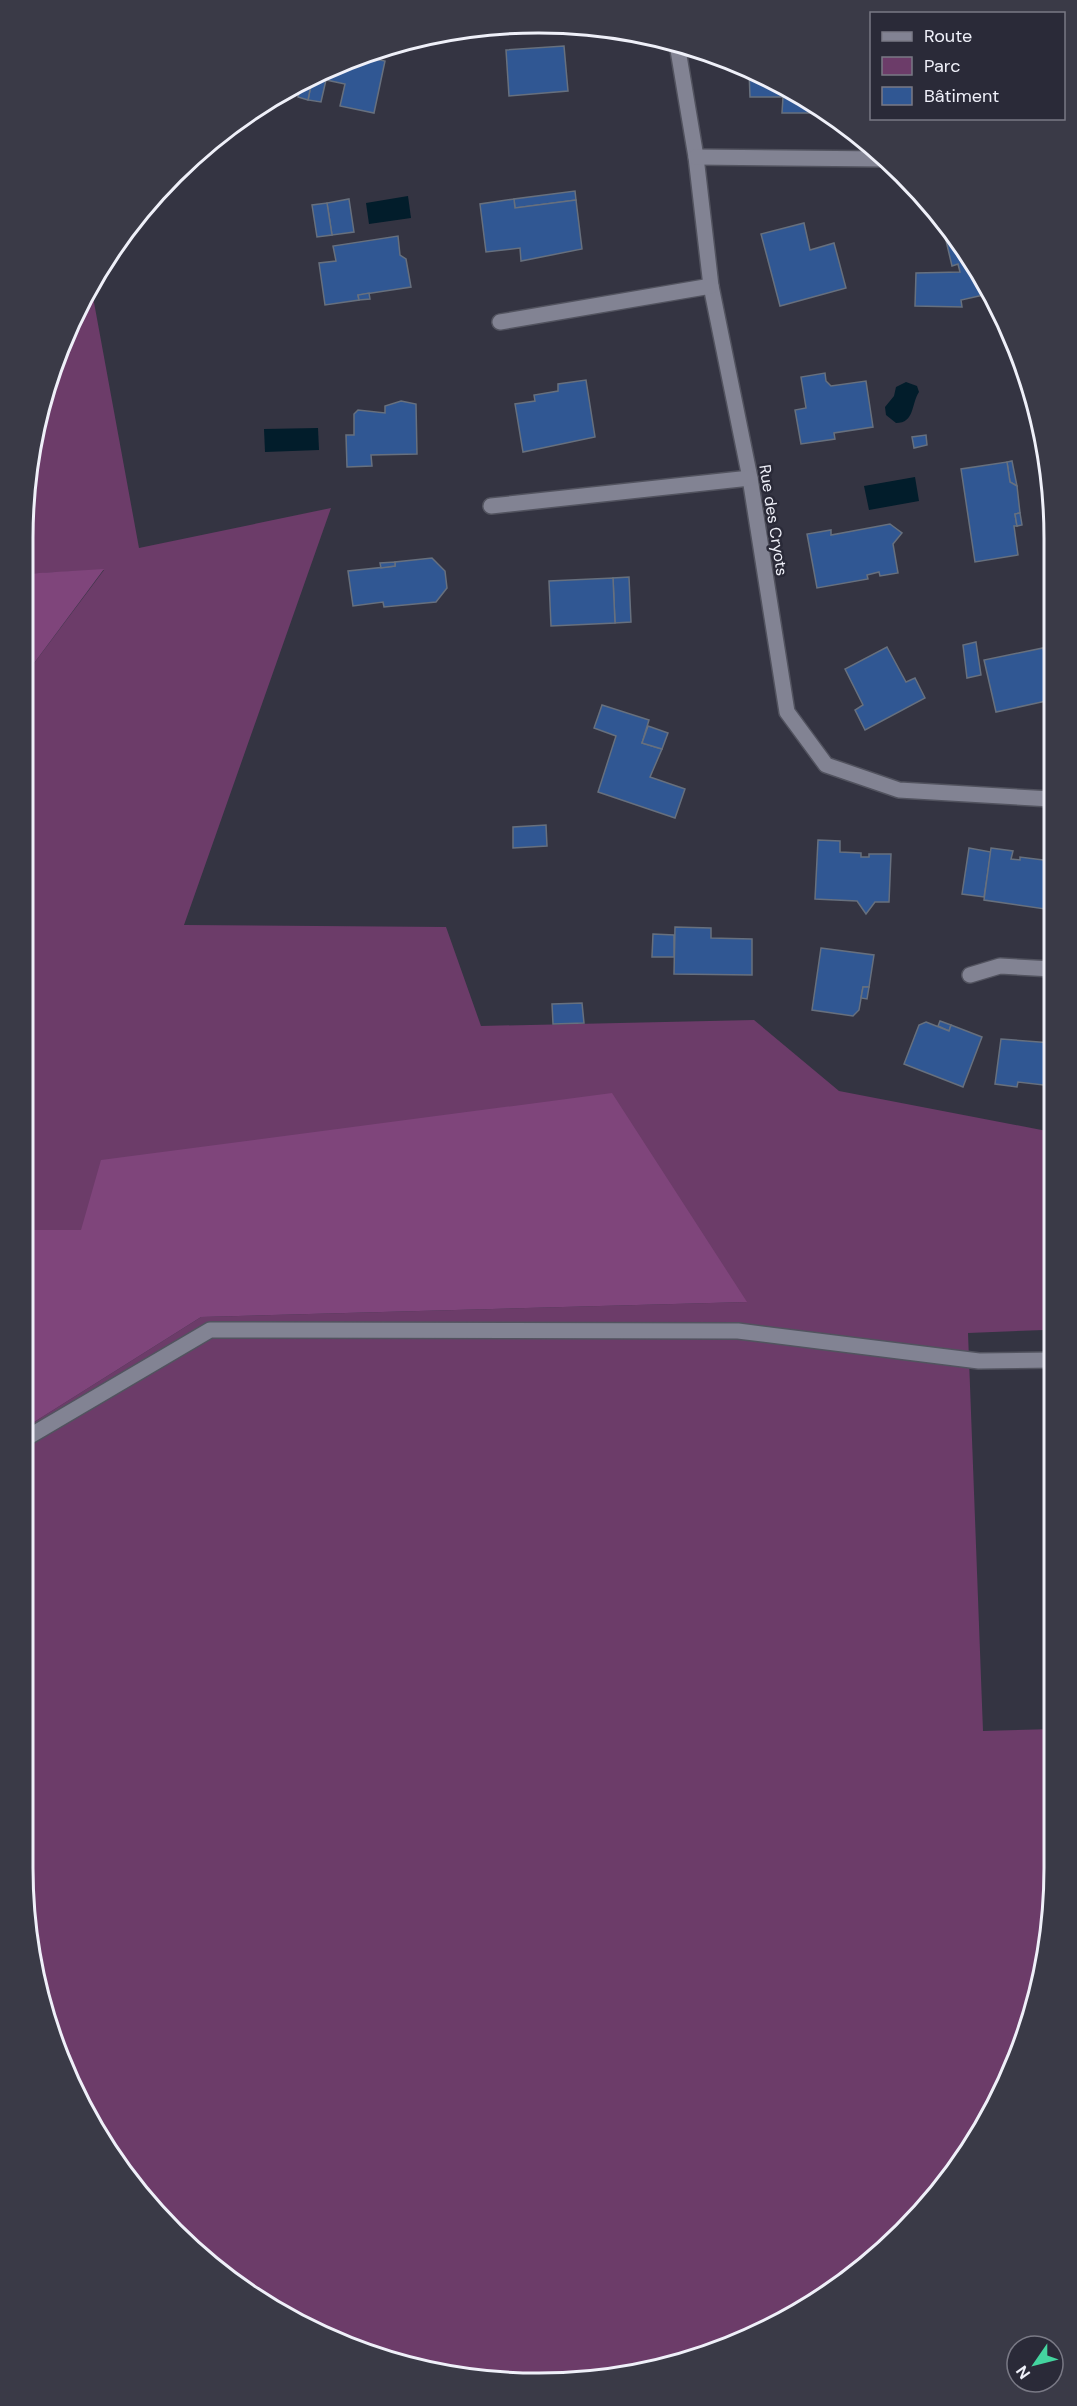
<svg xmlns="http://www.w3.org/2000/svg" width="1077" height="2406" font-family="'DM Sans',sans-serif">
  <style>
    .green { fill: #6c3c69 }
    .forest { fill: #7f457b }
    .water { fill: #021d2b }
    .building { fill: #305793; stroke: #67707e; stroke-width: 1.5 }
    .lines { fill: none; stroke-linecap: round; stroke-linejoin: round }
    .minor-casing { stroke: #52535f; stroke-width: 18 }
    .minor { stroke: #828393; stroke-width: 15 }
    .labels { text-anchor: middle; stroke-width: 5; stroke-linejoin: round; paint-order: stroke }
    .street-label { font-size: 16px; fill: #eff0f9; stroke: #2a2a38 }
    .rim { fill: none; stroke: #eff0f9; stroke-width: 3 }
  </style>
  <rect width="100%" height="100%" fill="#343442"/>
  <path class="green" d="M91,286L139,548L331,508L184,925L446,927L481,1026L754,1020L839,1091L1052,1132L1053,1298L1044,1330L968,1333L983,1731L1054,1729V1868L1045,1968L1015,2065L926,2208L796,2315L704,2356L606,2379L438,2374L281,2315L150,2207L91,2125L50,2034L23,1868V1429L201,1317L746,1302L81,1230H23V678L104,570L23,574V538L32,438L62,341Z"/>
  <g class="forest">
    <path d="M104,569L23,678V574Z"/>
    <path d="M612,1093L747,1302L201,1317L23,1429V1230H81L101,1160Z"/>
  </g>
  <g class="water">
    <path d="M408,196L411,218L369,224L366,203Z"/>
    <path d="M906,382L917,386L919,392C911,404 915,423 896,423L886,415L885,407L894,396L896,387Z"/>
    <path d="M318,428L319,450L265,452L264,429Z"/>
    <path d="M915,477L919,501L869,510L864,486Z"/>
  </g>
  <g class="building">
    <path d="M564,46L568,91L509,96L506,50Z"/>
    <path d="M361,56L385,61L374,113L340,106L345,84L326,80L321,102L308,100L311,85L302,83L341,62Z"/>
    <path d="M749,70L824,113H782L783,97H750Z"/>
    <path d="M301,83L311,85L308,100L298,97Z"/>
    <path d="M575,191L576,200L515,208L514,199Z"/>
    <path d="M349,199L354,232L332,235L327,203Z"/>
    <path d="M514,199L515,208L576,200L582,249L521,261L520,248L486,252L480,204Z"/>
    <path d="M327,203L332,235L317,237L312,205Z"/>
    <path d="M804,223L810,250L834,243L846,288L780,306L761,234Z"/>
    <path d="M950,228L988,294L961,300L962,307L915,306L916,273L960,272L958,264L952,266L944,232Z"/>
    <path d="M398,236L400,255L406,259L411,287L358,295L359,300L325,305L319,263L336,261L333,246Z"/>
    <path d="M369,293L370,299L359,300L358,295Z"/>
    <path d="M825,373L826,381L831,386L866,381L873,427L834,433L835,439L801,444L795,410L806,408L801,377Z"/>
    <path d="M586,380L595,437L523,452L515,404L535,401L534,395L558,391V384Z"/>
    <path d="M401,401L416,404L417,454L371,455L372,466L347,467L346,435H354V414L358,410L385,413V406Z"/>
    <path d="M926,435L927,445L914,448L912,437Z"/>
    <path d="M1012,461L1017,486L1010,482L1007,462Z"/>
    <path d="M1007,462L1010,482L1017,486L1020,513L1015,514L1017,526H1014L1018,555L975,562L961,469Z"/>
    <path d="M1020,513L1022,525L1017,526L1015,514Z"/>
    <path d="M890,524L902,533L893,544L898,573L880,576L879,572L867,575L868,579L817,588L807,534L831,530V535Z"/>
    <path d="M432,558L445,571L447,588L436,602L384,607L383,602L353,606L348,571L395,566V562Z"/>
    <path d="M395,562V566L381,568L380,563Z"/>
    <path d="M629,577L631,622L615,623L613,578Z"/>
    <path d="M613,578L615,623L551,626L549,581Z"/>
    <path d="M976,642L981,675L967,678L963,645Z"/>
    <path d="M887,647L906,682L915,678L925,698L865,730L855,710L863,705L845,669Z"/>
    <path d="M1043,648L1051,683V700L996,712L984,660Z"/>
    <path d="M602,705L649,720L642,743L662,749L650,777L685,789L675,818L598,792L616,736L594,728Z"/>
    <path d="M648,726L668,733L662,749L642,743Z"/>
    <path d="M546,825L547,846L513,848V827Z"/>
    <path d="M818,840L840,841V852L861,853V857H869V854H891L889,902H875L866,914L857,901L815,899Z"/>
    <path d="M969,848L991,852L984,897L962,894Z"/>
    <path d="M991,848L1013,851L1011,859L1020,860V857L1051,861V883L1049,882L1045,909L984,900Z"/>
    <path d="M675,927L711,928V938L752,939V975L674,974Z"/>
    <path d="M653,934L674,935V957H652Z"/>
    <path d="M821,948L874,955L869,987H863L859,1010L853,1016L812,1010Z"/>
    <path d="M863,987H869L867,999L861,998Z"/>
    <path d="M582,1003L584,1023L553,1024L552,1004Z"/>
    <path d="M940,1021L951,1025L949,1031L938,1026Z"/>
    <path d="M926,1022L949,1031L951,1025L982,1037L963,1087L904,1064L919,1025Z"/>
    <path d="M1001,1039L1052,1043V1086L1018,1082L1017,1087L995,1084Z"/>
  </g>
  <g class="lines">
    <defs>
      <g id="minor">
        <path d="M677,44L696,157L711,286L750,478L787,712L826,765L899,790L1051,799"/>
        <path d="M696,157L883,159"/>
        <path d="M500,322L711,286"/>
        <path d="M491,506L750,478"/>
        <path d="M970,975L1000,966L1052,969"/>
        <path d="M23,1440L210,1330L738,1331L979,1361L1053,1360"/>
      </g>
    </defs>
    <use href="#minor" class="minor-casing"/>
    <use href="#minor" class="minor"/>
  </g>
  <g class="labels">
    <g class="street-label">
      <text transform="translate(774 520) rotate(81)" y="6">Rue des Cryots</text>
    </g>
  </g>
  <path d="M0 0H1077V2406H0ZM538 33H539A505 505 0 0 1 1044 538V1868A505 505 0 0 1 539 2373H538A505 505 0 0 1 33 1868V538A505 505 0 0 1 538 33Z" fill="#3a3a47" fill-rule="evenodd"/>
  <path class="rim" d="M538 33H539A505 505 0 0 1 1044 538V1868A505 505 0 0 1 539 2373H538A505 505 0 0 1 33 1868V538A505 505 0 0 1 538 33Z"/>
  <rect x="870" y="12" width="195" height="108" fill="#2a2a38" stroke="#797985" stroke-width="1.5"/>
  <rect x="882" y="32" width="30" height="9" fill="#828393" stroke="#797985" stroke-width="1.5"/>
  <text x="924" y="42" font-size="18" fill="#eff0f9">Route</text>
  <rect x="882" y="57" width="30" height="18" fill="#6c3c69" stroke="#797985" stroke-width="1.5"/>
  <text x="924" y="72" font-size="18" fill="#eff0f9">Parc</text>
  <rect x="882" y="87" width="30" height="18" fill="#305793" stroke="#797985" stroke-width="1.5"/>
  <text x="924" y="102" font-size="18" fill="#eff0f9">Bâtiment</text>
  <g transform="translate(1035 2364) rotate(235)"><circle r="28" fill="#2a2a38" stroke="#797985" stroke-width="1.5"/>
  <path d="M0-4.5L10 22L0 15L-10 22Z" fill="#44d49f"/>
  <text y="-9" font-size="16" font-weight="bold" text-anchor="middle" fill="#eff0f9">N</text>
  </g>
</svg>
